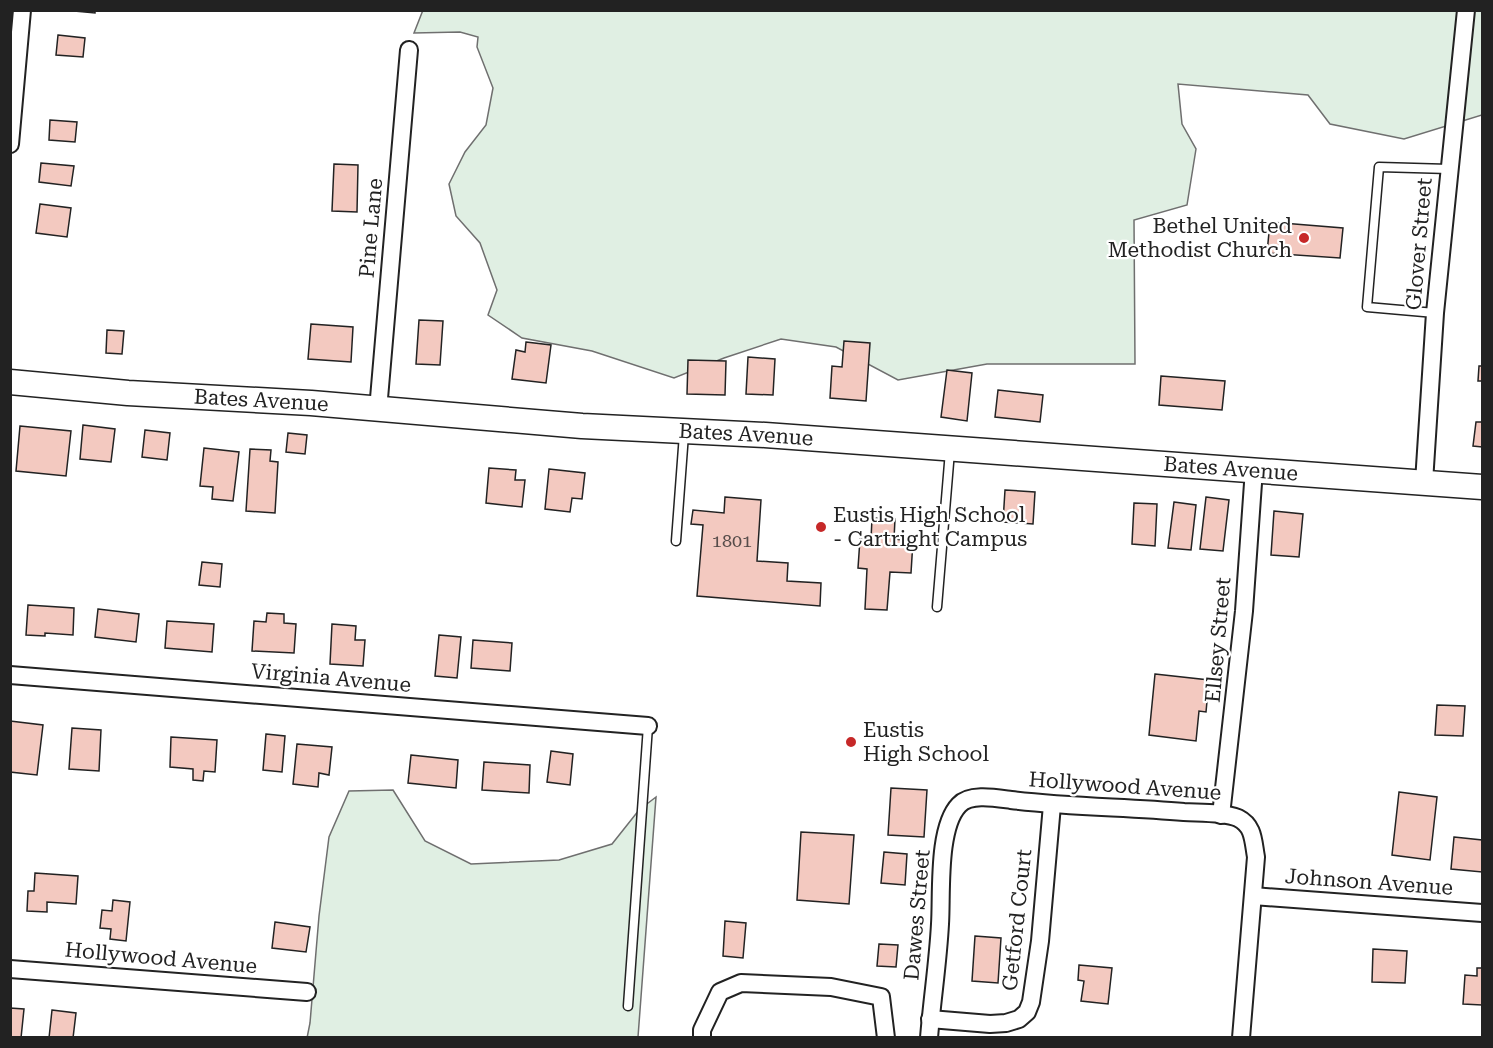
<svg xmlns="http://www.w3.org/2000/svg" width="1493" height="1048" font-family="'Roboto Serif',serif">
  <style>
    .green { fill: #e0efe3; stroke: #6f6f6f; stroke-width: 1.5 }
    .building { fill: #f3c9c0; stroke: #222; stroke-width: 1.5 }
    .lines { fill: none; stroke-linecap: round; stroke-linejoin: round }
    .lane-casing { stroke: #222; stroke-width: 11 }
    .street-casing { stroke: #222; stroke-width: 20 }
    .secondary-casing { stroke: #222; stroke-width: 27 }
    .lane { stroke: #fff; stroke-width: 8 }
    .street { stroke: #fff; stroke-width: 16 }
    .secondary { stroke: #fff; stroke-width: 24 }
    .poi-dot { fill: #c62828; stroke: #fff; stroke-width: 2 }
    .labels { text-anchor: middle; stroke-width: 4.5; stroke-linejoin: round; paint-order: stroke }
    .number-label { font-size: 18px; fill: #564c4a }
    .poi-label { font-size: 21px; fill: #222; stroke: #fff; text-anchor: start }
    .street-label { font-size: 21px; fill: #222; stroke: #fff }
  </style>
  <rect width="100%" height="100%" fill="#fff"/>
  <g class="green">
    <path d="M423,10L1482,11V115L1404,139L1330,124L1308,95L1178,84L1182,124L1196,149L1187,205L1134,220L1135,364H987L898,380L836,347L781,339L724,358L674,378L592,351L522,338L488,315L497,290L480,243L456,216L449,184L465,152L486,125L493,88L477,47L478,37L460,32L414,33Z"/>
    <path d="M393,790L425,841L471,864L559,860L612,844L639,810L656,797L638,1037L307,1038L310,1023L319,916L329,837L349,791Z"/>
  </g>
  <g class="building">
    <path d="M63,10H95V13Z"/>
    <path d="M58,35L85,38L83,57L56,55Z"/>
    <path d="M50,120L77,122L75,142L49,140Z"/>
    <path d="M41,163L74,166L71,186L39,182Z"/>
    <path d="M334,164L358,165L357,212L332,211Z"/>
    <path d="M40,204L71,208L67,237L36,233Z"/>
    <path d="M1270,222L1343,228L1340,258L1267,253Z"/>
    <path d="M419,320L443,321L440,365L416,364Z"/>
    <path d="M311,324L353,327L351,362L308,359Z"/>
    <path d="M107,330L124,331L122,354L106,353Z"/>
    <path d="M844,341L870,343L866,401L830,398L832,366L842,367Z"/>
    <path d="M526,342L551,345L546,383L512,379L516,350L525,352Z"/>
    <path d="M748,357L775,359L773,395L746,394Z"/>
    <path d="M688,360L726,361L725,395L687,394Z"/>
    <path d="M1479,366H1482V381H1478Z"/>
    <path d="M947,370L972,373L967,421L941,417Z"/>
    <path d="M1161,376L1225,381L1222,410L1159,405Z"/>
    <path d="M998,390L1043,395L1040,422L995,417Z"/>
    <path d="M1476,422H1482V447L1473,446Z"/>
    <path d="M83,425L115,429L111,462L80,459Z"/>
    <path d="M20,426L71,431L66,476L16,471Z"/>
    <path d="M145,430L170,433L167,460L142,457Z"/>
    <path d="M288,433L307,435L305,454L286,452Z"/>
    <path d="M204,448L239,452L233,501L212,499L213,487L200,486Z"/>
    <path d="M250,449L271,450L270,461L278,462L275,513L246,511Z"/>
    <path d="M489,468L516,470L515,480H525L522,507L486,503Z"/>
    <path d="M549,469L585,473L582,499L572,498L570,512L545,509Z"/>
    <path d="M1005,490L1035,492L1033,524L1003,522Z"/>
    <path d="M725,497L761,500L757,561L788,563L787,581L821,583L820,606L697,596L703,525L691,524L693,510L724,513Z"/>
    <path d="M1206,497L1229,500L1223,551L1200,549Z"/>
    <path d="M1174,502L1196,505L1191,550L1168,548Z"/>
    <path d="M1134,503L1157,504L1155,546L1132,544Z"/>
    <path d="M1274,511L1303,514L1299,557L1271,555Z"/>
    <path d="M872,518L895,519L894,539L913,541L911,573L890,572L887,610L865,609L867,569L858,568L860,539L871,540Z"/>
    <path d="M202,562L222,564L220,587L199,585Z"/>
    <path d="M28,605L74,608L73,635L45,633V636L26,635Z"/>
    <path d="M98,609L139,614L136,642L95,637Z"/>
    <path d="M267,613L284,614V623L296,624L294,653L252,651L254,621L266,622Z"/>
    <path d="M167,621L214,624L212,652L165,648Z"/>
    <path d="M332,624L356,626L355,640H365L363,666L330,664Z"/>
    <path d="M439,635L461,637L457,678L435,676Z"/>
    <path d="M473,640L512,643L510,671L471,668Z"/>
    <path d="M1155,674L1209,680L1206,712L1199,711L1196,741L1149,735Z"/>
    <path d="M1437,705L1465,706L1463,736L1435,735Z"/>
    <path d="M10,721L43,725L37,775L10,772Z"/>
    <path d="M72,728L101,730L99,771L69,769Z"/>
    <path d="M266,734L285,736L282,772L263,770Z"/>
    <path d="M171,737L217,740L215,772L204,771L203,781L193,780V769L170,767Z"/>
    <path d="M297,744L332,747L329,775L319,773L318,787L293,784Z"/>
    <path d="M551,751L573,754L570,785L547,782Z"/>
    <path d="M411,755L458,760L456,788L408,783Z"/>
    <path d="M484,762L530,765L529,793L482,790Z"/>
    <path d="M891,788L927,790L924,837L888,835Z"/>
    <path d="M1399,792L1437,797L1430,860L1392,855Z"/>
    <path d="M801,832L854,835L849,904L797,900Z"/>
    <path d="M1454,837L1482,840V872L1451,869Z"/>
    <path d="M884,852L907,854L905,885L881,883Z"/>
    <path d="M35,873L78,876L76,904L47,902V912L27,911L28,891H34Z"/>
    <path d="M113,900L130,902L126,941L110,939L111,929L100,928L102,910L112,911Z"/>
    <path d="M725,921L746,923L743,958L723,956Z"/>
    <path d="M275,922L310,927L306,952L272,948Z"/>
    <path d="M975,936L1001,938L998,983L972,981Z"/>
    <path d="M879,944L898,945L896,967L877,966Z"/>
    <path d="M1373,949L1407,951L1405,983L1372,982Z"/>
    <path d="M1079,965L1112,968L1108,1004L1081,1001L1084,981L1078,980Z"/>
    <path d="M1477,968H1482V1005L1463,1004L1465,975L1477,976Z"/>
    <path d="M10,1008L24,1009L21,1038H10Z"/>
    <path d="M52,1010L76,1013L73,1038H49Z"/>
  </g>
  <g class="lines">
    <defs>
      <g id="lane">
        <path d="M1435,313L1367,307L1379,167L1449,169"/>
        <path d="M676,541L684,434"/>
        <path d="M937,607L950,451"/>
        <path d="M628,1006L648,726"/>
      </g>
      <g id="street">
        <path d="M10,144L22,10"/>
        <path d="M378,410L409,50"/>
        <path d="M1424,482L1435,313L1466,10"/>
        <path d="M10,675L648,726"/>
        <path d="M1221,815L1244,611L1254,469"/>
        <path d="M1253,896L1482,913"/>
        <path d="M10,969L307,992"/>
        <path d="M930,1019L990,1024L1006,1023L1019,1019L1027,1012L1031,1002L1040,941L1052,805"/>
        <path d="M702,1038V1030L720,992L741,983L831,987L881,997L886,1038"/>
        <path d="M929,1038C932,1000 938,962 940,924C942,894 937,828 959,805C970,793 996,798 1011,800C1069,807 1126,807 1184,812C1200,813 1223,812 1238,818C1254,826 1253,841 1256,857L1241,1038"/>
      </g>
      <g id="secondary">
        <path id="s1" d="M10,382L128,393L311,403L582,426L765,435L1482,487"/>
      </g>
    </defs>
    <use href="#lane" class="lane-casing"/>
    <use href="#street" class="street-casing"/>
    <use href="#secondary" class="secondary-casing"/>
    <use href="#lane" class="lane"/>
    <use href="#street" class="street"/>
    <use href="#secondary" class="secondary"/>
  </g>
  <g class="poi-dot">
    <circle cx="1304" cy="238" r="6"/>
    <circle cx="821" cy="527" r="6"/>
    <circle cx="851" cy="742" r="6"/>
  </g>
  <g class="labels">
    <g class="number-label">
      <text x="732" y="547">1801</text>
    </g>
    <g class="poi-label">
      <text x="1292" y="233" text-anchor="end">Bethel United<tspan x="1292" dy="24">Methodist Church</tspan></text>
      <text x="833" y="522">Eustis High School<tspan x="833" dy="24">- Cartright Campus</tspan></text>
      <text x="863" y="737">Eustis<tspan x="863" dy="24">High School</tspan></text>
    </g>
    <g class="street-label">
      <text transform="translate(371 228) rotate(-85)" y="7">Pine Lane</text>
      <text transform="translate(1419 244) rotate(-85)" y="7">Glover Street</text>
      <text dy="7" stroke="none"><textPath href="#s1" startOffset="252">Bates Avenue</textPath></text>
      <text dy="7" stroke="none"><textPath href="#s1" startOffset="738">Bates Avenue</textPath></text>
      <text dy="7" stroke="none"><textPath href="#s1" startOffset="1224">Bates Avenue</textPath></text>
      <text transform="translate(1218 640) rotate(-85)" y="7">Ellsey Street</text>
      <text transform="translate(331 678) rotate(5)" y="7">Virginia Avenue</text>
      <text transform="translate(1125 786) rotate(4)" y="7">Hollywood Avenue</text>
      <text transform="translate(1369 882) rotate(4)" y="7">Johnson Avenue</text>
      <text transform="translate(917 915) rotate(-85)" y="7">Dawes Street</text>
      <text transform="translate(1017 920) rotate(-84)" y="7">Getford Court</text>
      <text transform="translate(161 958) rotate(5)" y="7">Hollywood Avenue</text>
    </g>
  </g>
  <rect width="1493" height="1048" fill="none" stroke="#222222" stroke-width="24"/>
</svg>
